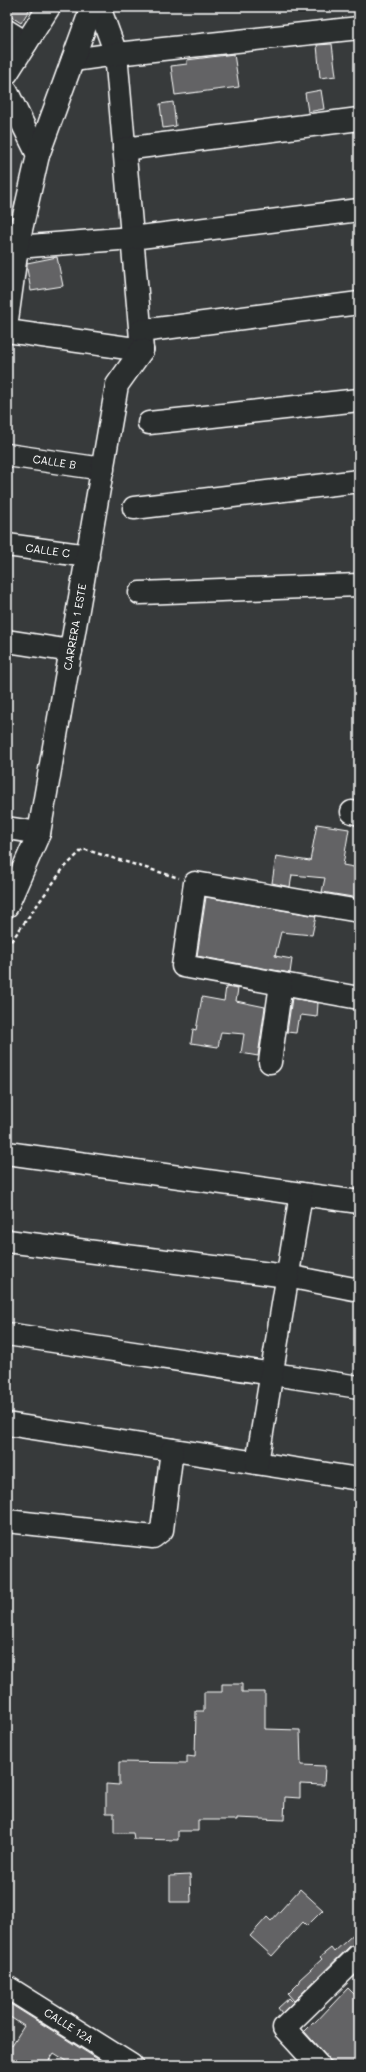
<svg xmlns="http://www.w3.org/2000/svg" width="366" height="2072" font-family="Mali,sans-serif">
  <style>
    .building { fill: #636465; stroke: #fff }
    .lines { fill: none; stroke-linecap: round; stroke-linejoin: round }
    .minor-casing { stroke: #fff; stroke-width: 25 }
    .path { stroke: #fff; stroke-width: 2.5; stroke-dasharray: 4 3; stroke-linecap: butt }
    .minor { stroke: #2a2d2e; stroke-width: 22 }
    .labels { text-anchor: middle; stroke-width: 4; stroke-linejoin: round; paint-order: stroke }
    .street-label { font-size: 11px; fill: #fff; stroke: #2a2d2e }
  </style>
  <rect width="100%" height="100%" fill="#373a3b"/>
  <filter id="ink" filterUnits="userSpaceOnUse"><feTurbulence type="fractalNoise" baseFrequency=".025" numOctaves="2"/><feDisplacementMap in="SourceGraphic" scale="8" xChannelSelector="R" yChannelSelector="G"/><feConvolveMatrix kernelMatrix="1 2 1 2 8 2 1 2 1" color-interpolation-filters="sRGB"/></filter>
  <g filter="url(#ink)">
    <g class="building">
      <path d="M7,7H31L21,23L7,14Z"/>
      <path d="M332,44L336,76L320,78L317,45Z"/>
      <path d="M234,54L239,87L175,95L171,66L187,64V60Z"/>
      <path d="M321,90L324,109L308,112L305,93Z"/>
      <path d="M173,102L176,126L163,128L160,104Z"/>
      <path d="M57,257L63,286L31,291L27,269V263Z"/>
      <path d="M317,824L349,829L343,865L359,868V898L322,892L325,878L292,875L290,887L272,883L276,856L310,861Z"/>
      <path d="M206,897L316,916L312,935L281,932L275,956L292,959L290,973L197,956Z"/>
      <path d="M226,987L238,989L236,1001L265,1007L258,1056L241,1053L244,1034L221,1032L218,1047L191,1043L193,1029L196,1030L202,997L224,1001Z"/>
      <path d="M292,998L318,1003L317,1017L301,1015L300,1021L298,1020L296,1033L287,1032Z"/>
      <path d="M222,1684H242V1692H265V1729L300,1730L301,1765L325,1766L324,1785L300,1784V1798L285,1797L284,1820L237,1818V1820H198V1831H178V1840L134,1839L133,1833H114V1813H106V1784L119,1785V1762L187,1763V1756L195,1757L196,1711H204V1692H222Z"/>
      <path d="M190,1875L191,1902H170V1876Z"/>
      <path d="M300,1889L323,1910L307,1926L303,1922L272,1956L250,1936L267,1917L271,1921Z"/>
      <path d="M359,1929V1943L350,1946L294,2001L288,1994L300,1982L299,1980L322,1959L320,1957L331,1948L334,1952Z"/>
      <path d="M348,1988L359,1999V2065H334L304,2031L313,2022L315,2023Z"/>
      <path d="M289,1998L293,2002L282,2013L278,2008Z"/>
      <path d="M7,2002L107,2065H73L54,2053L46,2065H7V2042L12,2045L24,2026L7,2015Z"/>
    </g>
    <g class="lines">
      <defs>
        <g id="minor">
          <path d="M99,7L116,54L142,350"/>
          <path d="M7,31L26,43"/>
          <path d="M73,60L116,54L359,28"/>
          <path d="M7,73L49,7"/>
          <path d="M7,92L38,155"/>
          <path d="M124,149L359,119"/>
          <path d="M17,247L132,238L359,210"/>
          <path d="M7,320L17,247L38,155L92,7"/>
          <path d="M7,331L142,350"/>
          <path d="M141,331L359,303"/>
          <path d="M149,423L359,400"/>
          <path id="s1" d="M7,455L103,469"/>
          <path d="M134,508L359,481"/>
          <path id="s2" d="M7,545L88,556"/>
          <path d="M140,593L359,585"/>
          <path d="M7,641L71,651"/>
          <path d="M352,812L359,814"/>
          <path d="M7,828L39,833"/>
          <path id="s3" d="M7,906L39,833L117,385L142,350"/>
          <path d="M359,911L195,883L183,966L359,998"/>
          <path d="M270,1062L281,984"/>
          <path d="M7,1153L359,1202"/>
          <path d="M7,1241L287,1276L359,1290"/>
          <path d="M7,1334L359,1387"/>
          <path d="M7,1424L359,1479"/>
          <path d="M257,1463L301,1194"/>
          <path d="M7,1521L153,1537L162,1530L172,1450"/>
          <path id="s4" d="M7,1987L131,2065"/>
          <path d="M318,2065L284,2028L359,1955"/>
        </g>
      </defs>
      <use href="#minor" class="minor-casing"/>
      <path class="path" d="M7,947L63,869L83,849L179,878"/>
      <use href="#minor" class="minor"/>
    </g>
  </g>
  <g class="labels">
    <g class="street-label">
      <text dy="4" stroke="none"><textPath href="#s1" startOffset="48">CALLE B</textPath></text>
      <text dy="4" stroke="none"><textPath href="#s2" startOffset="41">CALLE C</textPath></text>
      <text dy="4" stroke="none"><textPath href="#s3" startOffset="289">CARRERA 1 ESTE</textPath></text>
      <text dy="4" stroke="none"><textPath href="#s4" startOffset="73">CALLE 12A</textPath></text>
    </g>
  </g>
  <rect width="366" height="2072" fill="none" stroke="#2a2d2e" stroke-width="24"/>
  <rect x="12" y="12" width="342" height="2048" fill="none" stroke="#fff" stroke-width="1.5" filter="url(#ink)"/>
</svg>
